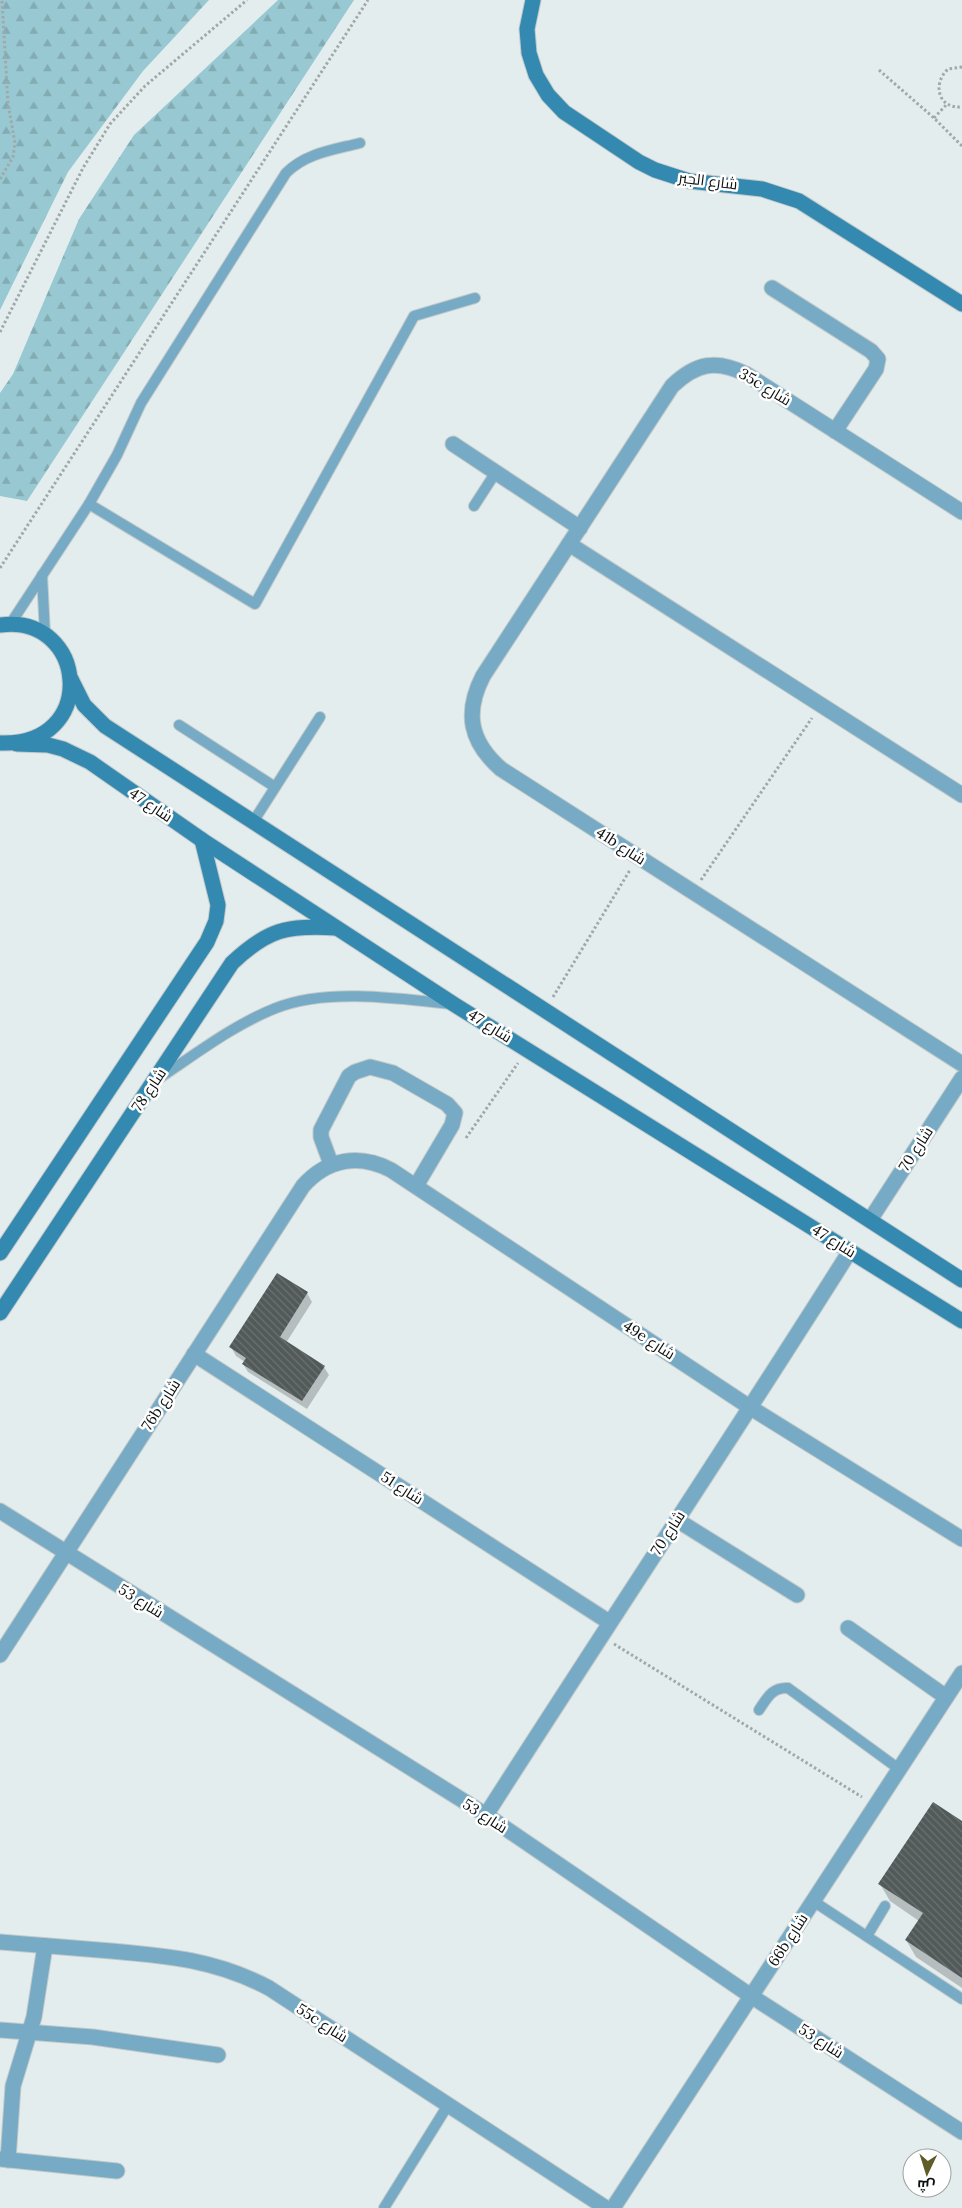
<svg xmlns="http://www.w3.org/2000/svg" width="962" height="2208" font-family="Lora,Cairo,serif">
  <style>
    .forest { fill: url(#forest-firs) }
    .shadow { fill: #0003 }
    .building { fill: url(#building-back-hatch) }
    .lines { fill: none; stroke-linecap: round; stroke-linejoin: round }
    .lane-casing { stroke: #c1c9ca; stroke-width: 12 }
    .street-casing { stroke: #c1c9ca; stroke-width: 17 }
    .secondary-casing { stroke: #c1c9ca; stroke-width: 17 }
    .path { stroke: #a1a8a9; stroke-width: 3; stroke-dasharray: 2.5 2.5; stroke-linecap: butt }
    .lane { stroke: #77aac4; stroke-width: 10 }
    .street { stroke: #77aac4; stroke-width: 15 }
    .secondary { stroke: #3389af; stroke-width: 15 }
    .labels { text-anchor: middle; stroke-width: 5; stroke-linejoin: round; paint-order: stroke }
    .street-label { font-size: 15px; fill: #0c0f0f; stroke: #fff }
  </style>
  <defs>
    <pattern id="forest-firs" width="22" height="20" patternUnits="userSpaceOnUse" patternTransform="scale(1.25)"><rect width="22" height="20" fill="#98c9d2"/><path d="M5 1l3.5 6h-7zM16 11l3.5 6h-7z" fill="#82abb3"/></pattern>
    <pattern id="building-back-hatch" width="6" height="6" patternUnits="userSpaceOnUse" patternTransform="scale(1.25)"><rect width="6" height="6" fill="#525a59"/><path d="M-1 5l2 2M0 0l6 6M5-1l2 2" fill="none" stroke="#6b7170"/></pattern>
  </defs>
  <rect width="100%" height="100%" fill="#e4edee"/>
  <g class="forest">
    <path d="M0,0H209L143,71L68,172L0,310Z"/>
    <path d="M278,0H354L27,501L0,496V393L13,374L79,219L134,135Z"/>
  </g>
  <g class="shadow">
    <path d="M277,1274L307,1293L312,1302L286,1343L324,1367L329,1375L307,1409L248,1372L243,1364L245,1362L236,1356L231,1347Z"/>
    <path d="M962,1822V1988L916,1957L906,1940L919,1921L890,1901L880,1884Z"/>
  </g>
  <g class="building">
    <path d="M277,1273L308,1292L280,1337L325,1366L302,1401L242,1364L246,1358L229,1347Z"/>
    <path d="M933,1802L962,1821V1978L905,1940L923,1913L878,1884Z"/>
  </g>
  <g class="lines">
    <defs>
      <g id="lane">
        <path d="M360,143C333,150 306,153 286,173L141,403L117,455L89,504L255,604L414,316L475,298"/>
        <path d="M474,506L496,472"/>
        <path d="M42,575L45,634"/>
        <path d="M11,623L89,504"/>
        <path d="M179,725L275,787"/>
        <path d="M253,822L320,717"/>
        <path d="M158,1079C196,1054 233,1025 276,1008C325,988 398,998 450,1004"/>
        <path d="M759,1710C767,1698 772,1687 788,1688L899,1769"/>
        <path d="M813,1901L962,1999"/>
        <path d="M867,1936L885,1906"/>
        <path d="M384,2208L448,2105"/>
      </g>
      <g id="street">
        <path d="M772,288L871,351L878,359L876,369L835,431"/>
        <path d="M453,444L580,528"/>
        <path d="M962,512L746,374C716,359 696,363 672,386L483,676C464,713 470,742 501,769L962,1064"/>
        <path d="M569,544L962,795"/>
        <path d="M331,1164L321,1137V1130L349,1076L355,1072L370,1067L393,1073L447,1104L455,1113L452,1125L416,1186"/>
        <path d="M870,1220L962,1078"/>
        <path d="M194,1354L609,1622"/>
        <path d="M0,1511L486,1815L751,1996L962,2132"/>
        <path d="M677,1520L797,1595"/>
        <path d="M848,1628L946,1697"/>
        <path d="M0,1655L303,1186C327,1159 359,1153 391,1170L751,1408L962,1539"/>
        <path d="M486,1815C606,1627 731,1440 850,1251"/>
        <path d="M0,1942C37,1945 74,1948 111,1951C169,1956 216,1960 269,1988L606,2208"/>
        <path d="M0,2030L93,2037L218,2055"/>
        <path d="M0,2159L117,2171"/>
        <path d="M8,2160L13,2086L34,2017L45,1946"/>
        <path d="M613,2208L962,1673"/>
      </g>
      <g id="secondary">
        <path d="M533,0L527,29L529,53L536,75L548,95L564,112L639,162L655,170L689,181L762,189L799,201L962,304"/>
        <path d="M0,625C87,613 100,747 0,743"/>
        <path d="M71,679L84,705L105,726L962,1280"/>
        <path d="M17,744L48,745L63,749L90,762L202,840L455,1005L962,1321"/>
        <path d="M0,1253L207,942L216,921L218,905L202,840"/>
        <path d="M0,1313L232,963C268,929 287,925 336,928"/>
      </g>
    </defs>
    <use href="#lane" class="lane-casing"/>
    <use href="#street" class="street-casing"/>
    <use href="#secondary" class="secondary-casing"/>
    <g class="path">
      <path d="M962,67L948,69C932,84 938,109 962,107"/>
      <path d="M879,70L934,118L962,146"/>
      <path d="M934,118L947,104"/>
      <path d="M0,179L13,157L15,143L8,104L2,0"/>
      <path d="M0,332L83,168L110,124L145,86L247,0"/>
      <path d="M0,568L368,0"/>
      <path d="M701,880L812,718"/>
      <path d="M553,997L630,870"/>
      <path d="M466,1138L518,1063"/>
      <path d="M614,1644L862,1797"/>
    </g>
    <use href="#lane" class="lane"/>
    <use href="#street" class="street"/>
    <use href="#secondary" class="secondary"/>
  </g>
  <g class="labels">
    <g class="street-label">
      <text transform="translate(708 181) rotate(7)" y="5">شارع الجير</text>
      <text transform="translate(765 387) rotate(31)" y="5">35c شارع</text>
      <text transform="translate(151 805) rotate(34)" y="5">شارع 47</text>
      <text transform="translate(621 846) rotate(33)" y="5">41b شارع</text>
      <text transform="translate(490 1026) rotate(32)" y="5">شارع 47</text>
      <text transform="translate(149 1090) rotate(-56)" y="5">شارع 78</text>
      <text transform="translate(916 1149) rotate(-57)" y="5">شارع 70</text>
      <text transform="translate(834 1241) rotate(32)" y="5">شارع 47</text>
      <text transform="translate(649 1340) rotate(33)" y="5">49e شارع</text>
      <text transform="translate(161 1405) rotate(-57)" y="5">76b شارع</text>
      <text transform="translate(402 1488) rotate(33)" y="5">شارع 51</text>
      <text transform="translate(668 1533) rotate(-57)" y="5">شارع 70</text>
      <text transform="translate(141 1601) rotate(32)" y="5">شارع 53</text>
      <text transform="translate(485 1816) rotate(33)" y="5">شارع 53</text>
      <text transform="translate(788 1940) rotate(-57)" y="5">66b شارع</text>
      <text transform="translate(322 2023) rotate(33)" y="5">55c شارع</text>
      <text transform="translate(821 2041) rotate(33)" y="5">شارع 53</text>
    </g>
  </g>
  <g transform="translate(927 2173) rotate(184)"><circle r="24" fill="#ffffff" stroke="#9e9f9f"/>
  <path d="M0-4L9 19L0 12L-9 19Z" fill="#5f5c28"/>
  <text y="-8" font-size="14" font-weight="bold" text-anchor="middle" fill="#0c0f0f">ش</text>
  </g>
</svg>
